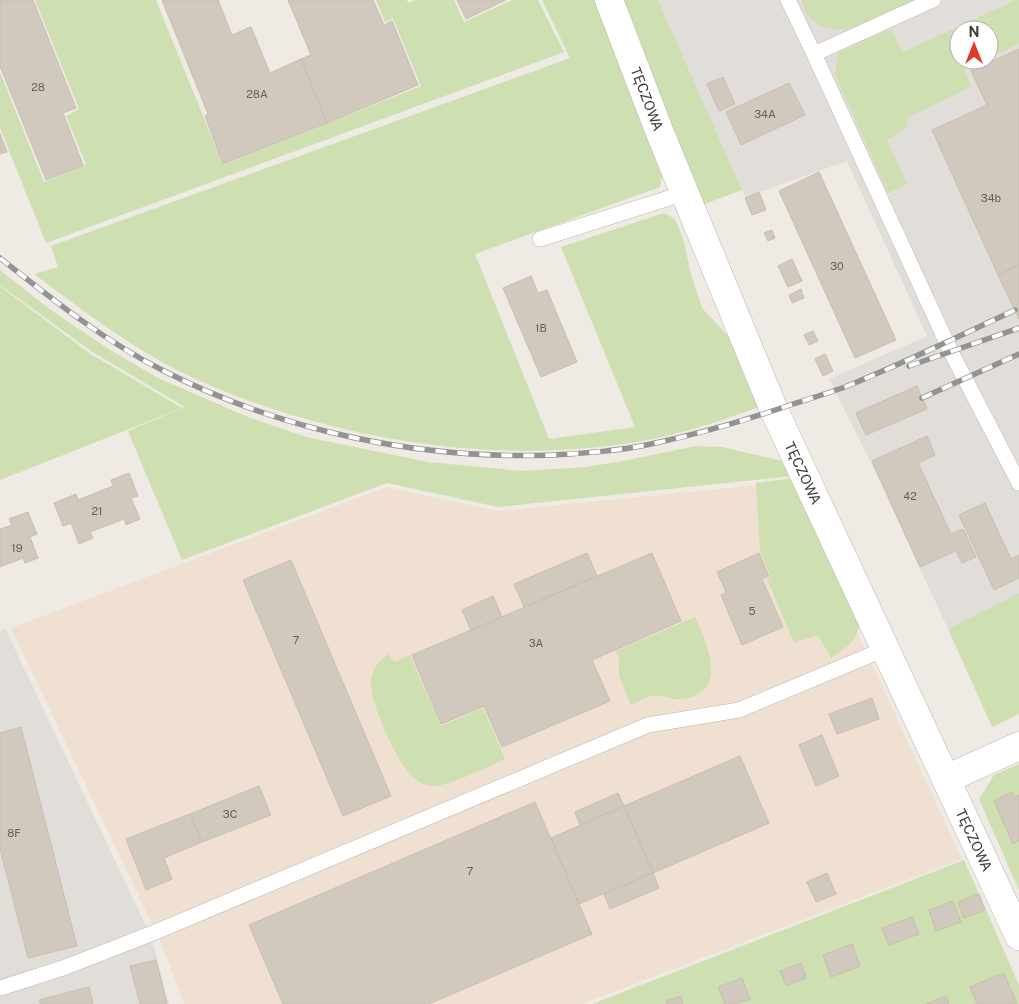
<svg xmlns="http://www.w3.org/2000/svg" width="1019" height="1004" font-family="'Public Sans',sans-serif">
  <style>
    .commercial { fill: #efe0d1 }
    .industrial { fill: #e1ddd9; fill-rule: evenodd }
    .green { fill: #cedfb1 }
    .parking { fill: #e1dedc }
    .building { fill: #d2c9be; stroke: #c9bdaf }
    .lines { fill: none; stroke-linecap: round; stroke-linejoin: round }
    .lane-casing { stroke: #bcb5ab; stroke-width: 16 }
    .street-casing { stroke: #bcb5ab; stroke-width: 29 }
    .lane { stroke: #fff; stroke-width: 15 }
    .street { stroke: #fff; stroke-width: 28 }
    .rail-casing { stroke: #939393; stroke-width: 5.5 }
    .rail { stroke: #fff; stroke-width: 4; stroke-dasharray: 11; stroke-linecap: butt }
    .labels { text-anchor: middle; stroke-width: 5; stroke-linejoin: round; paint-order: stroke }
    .number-label { font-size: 11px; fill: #655e57 }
    .street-label { font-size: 14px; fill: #413b35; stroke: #fff }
  </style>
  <rect width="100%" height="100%" fill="#efebe4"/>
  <path class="commercial" d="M788,482L962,859L582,1004H184L162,945L11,628L387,487L497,511Z"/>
  <g class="industrial">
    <path d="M658,0H1019V593L948,629L870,461L829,379L927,336L847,161L745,197ZM959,30H989V60H959Z"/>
    <path d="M5,628L145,924L154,946L169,1004H0V631Z"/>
  </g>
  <g class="green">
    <path d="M35,0H156L223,165L421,86L393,19L385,22L376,0H407L408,3L416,0H454L464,22L512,0H538L564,52L46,243L0,128V72L44,182L86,164L66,116L79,109Z"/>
    <path d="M542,0H595L662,177L660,187L475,254L549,439L635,427L561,247L664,213L675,219L684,241L690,271L702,308L729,337L759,407C712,424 666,439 617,445C502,460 385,445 276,410C237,397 198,382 162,362C117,337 76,305 34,274L58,267L51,246L570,58Z"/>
    <path d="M622,0H658L742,190L699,206Z"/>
    <path d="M801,0H916C885,14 834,49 807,14C804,10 803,4 801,0Z"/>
    <path d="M1015,0H1019V44L989,57V30H959V60H983L964,69L971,87L908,117L906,128L887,140L907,184L888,193L835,74L838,53L891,29L903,52Z"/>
    <path d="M0,270L48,308L107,348L158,378L248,417L306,437L428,462L522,471L585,467L618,462L696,446L722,447L787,462L792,476L498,507L387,483L182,560L128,431L185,407L91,351L0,285Z"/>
    <path d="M0,286L89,353L182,408L0,480Z"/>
    <path d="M794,478L859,624C858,641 844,649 831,658L818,635L794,643L767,579L771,577L760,552L756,483Z"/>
    <path d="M1019,593V714L992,727L948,629Z"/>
    <path d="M695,617C707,645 730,691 683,699C672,701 662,694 652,696C645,697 637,703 631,705L619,676V658L616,651Z"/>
    <path d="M388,654L394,662L410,655L441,726L483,708L505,759C489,766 446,788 431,786C419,785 408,773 402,763C391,747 370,701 371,682C372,668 378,663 388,654Z"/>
    <path d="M1019,764V890L979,799L994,775Z"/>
    <path d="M964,860L1019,985V1004H592Z"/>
  </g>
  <path class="parking" d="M972,0H1015L903,52L895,36Z"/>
  <g class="building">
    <path d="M0,0H33L76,108L63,113L83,165L46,180L0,66Z"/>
    <path d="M162,0H218L232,35L251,27L270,73L301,59L327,123L223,164L205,116L208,114Z"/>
    <path d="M288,0H373L384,25L392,21L418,85L327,123L301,59L311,55Z"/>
    <path d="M457,0H506L466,19Z"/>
    <path d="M1019,49V265L998,275L932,130L987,105L971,71Z"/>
    <path d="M723,77L735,104L719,111L707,84Z"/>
    <path d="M789,83L805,115L741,145L726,112Z"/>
    <path d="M0,134L7,152L0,154Z"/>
    <path d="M819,172L896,340L855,358L779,191Z"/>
    <path d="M759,192L766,210L752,215L745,198Z"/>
    <path d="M772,230L775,238L768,241L764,233Z"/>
    <path d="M792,259L802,281L788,287L778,266Z"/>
    <path d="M1019,265V319L998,275Z"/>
    <path d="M531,276L538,293L547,290L577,362L541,377L503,288Z"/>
    <path d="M801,289L804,298L792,303L789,295Z"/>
    <path d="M813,331L818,341L809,345L804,335Z"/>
    <path d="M825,354L833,371L823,376L815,359Z"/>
    <path d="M917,386L927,409L866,435L856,413Z"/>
    <path d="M927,436L935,455L918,463L951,534L963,529L976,557L962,563L956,551L920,567L872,461Z"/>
    <path d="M129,473L138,496L131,498L140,519L126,525L124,519L90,532L93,538L79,544L71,523L63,526L54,503L76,494L78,500L113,486L111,480Z"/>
    <path d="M985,503L1011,559L1019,555V578L994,590L959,515Z"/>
    <path d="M28,512L37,534L30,537L38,558L25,563L23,558L0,567V529L12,525L9,519Z"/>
    <path d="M587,553L597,576L524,607L514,584Z"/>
    <path d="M652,553L681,621L592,660L610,701L502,747L484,706L441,724L412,655Z"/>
    <path d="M759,553L769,576L762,579L783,627L742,645L721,595L726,592L717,572Z"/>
    <path d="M291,560L391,796L343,816L243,580Z"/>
    <path d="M493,596L502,617L471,630L462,610Z"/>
    <path d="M872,698L879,719L837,734L829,714Z"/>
    <path d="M21,727L77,946L28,958L0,848V733Z"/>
    <path d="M822,735L839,776L816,786L799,745Z"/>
    <path d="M740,756L769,823L653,873L624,806Z"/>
    <path d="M259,786L271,815L202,842L190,814Z"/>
    <path d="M1012,792L1015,798L1019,795V841L1013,844L994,801Z"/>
    <path d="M618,793L624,806L580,825L575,812Z"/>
    <path d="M535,802L592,934L429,1004H283L249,925Z"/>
    <path d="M624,806L653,873L579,904L551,838Z"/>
    <path d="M190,814L202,842L164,858L172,879L146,890L126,839Z"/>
    <path d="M653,873L659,888L610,909L604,894Z"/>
    <path d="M827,873L836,894L816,902L807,882Z"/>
    <path d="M979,894L985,910L964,918L958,902Z"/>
    <path d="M953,901L961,922L936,931L929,910Z"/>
    <path d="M912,917L919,934L889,945L882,928Z"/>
    <path d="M852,944L860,966L831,977L823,955Z"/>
    <path d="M156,960L167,1004H140L130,966Z"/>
    <path d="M801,963L806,978L786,986L780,971Z"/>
    <path d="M1004,973L1017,1004H977L970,987Z"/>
    <path d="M742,978L750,999L735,1004H725L718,987Z"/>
    <path d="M89,987L93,1004H41L39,1000Z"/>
    <path d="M681,996L683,1004H667L666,1001Z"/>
    <path d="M946,996L949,1004H926Z"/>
  </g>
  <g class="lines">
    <defs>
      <g id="lane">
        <path d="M788,0L814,54L933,0"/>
        <path d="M814,54L951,352L1019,483"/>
        <path d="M540,239L685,193"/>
        <path d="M0,988L63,968L153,933L648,725L739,710L885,649"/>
      </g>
      <g id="street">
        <path d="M609,0L660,133L774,410L1019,936"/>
        <path d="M946,779L1019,746"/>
      </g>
    </defs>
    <use href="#lane" class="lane-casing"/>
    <use href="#street" class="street-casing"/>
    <use href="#lane" class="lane"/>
    <use href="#street" class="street"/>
    <defs>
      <g id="rail">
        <path d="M0,258C52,299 103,340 162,370C281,431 419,460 553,455C586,453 619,451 651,444C699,434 747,420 793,404C812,398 832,392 850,385C906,362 960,336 1015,310"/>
        <path d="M909,366L1019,328"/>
        <path d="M922,398L1019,354"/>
      </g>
    </defs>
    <use href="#rail" class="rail-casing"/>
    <use href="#rail" class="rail"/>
  </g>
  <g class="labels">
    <g class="number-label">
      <text x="38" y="91">28</text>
      <text x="257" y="98">28A</text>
      <text x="765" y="118">34A</text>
      <text x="991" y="202">34b</text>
      <text x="837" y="270">30</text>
      <text x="541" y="332">1B</text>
      <text x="910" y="500">42</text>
      <text x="97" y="515">21</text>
      <text x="17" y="552">19</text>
      <text x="752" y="615">5</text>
      <text x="296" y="644">7</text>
      <text x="536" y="647">3A</text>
      <text x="230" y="818">3C</text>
      <text x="14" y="837">8F</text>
      <text x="470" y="875">7</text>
    </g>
    <g class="street-label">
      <text transform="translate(647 99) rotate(69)" y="5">TĘCZOWA</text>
      <text transform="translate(803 473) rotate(65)" y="5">TĘCZOWA</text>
      <text transform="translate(974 840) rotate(65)" y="5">TĘCZOWA</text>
    </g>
  </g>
  <g transform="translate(974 45)"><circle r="24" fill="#ffffff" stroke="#b3b1ae"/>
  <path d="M0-4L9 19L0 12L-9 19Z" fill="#de3b2c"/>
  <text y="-8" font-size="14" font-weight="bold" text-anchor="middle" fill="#413b35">N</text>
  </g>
</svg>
